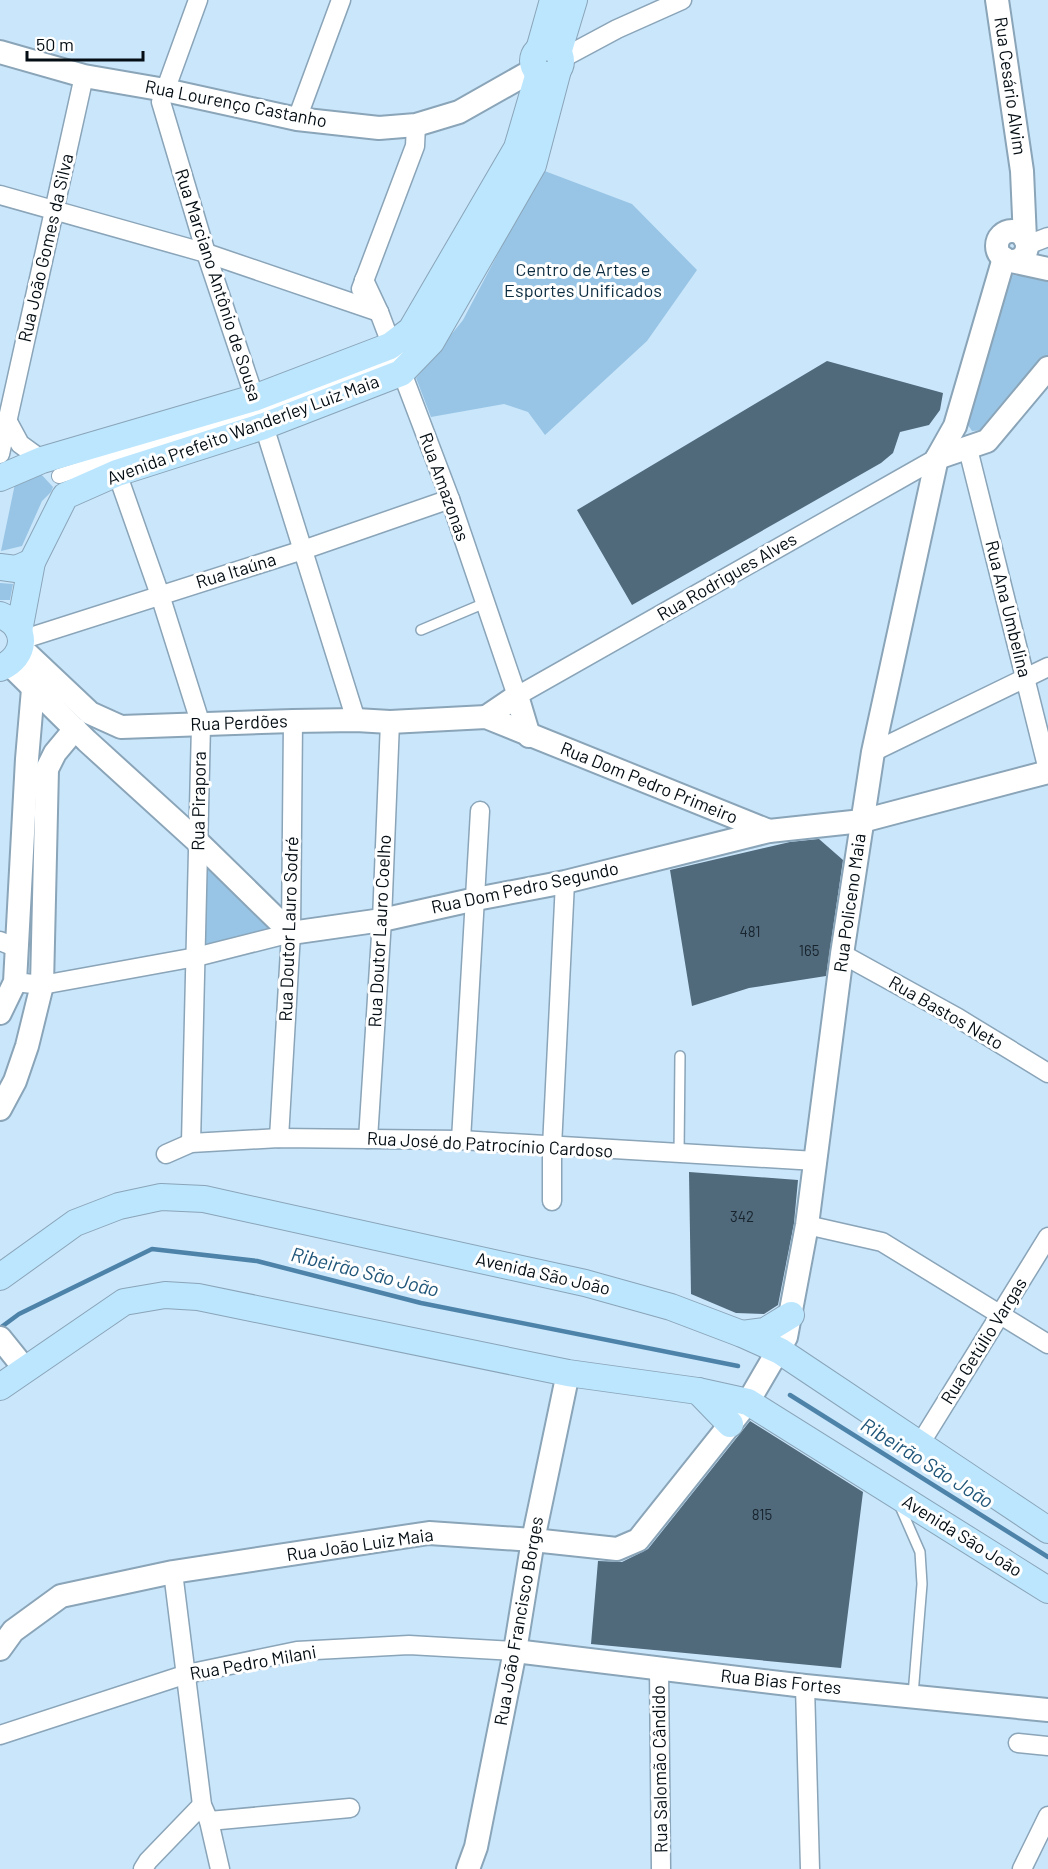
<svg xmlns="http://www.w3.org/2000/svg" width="1048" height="1869" font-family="Barlow,sans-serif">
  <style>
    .green { fill: #98c5e5 }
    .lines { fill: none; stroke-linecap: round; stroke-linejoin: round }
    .stream { stroke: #4e83a9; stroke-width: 4.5 }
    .building { fill: #50697b }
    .service-casing { stroke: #8aa4b8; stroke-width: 12 }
    .pedestrian-casing { stroke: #8aa4b8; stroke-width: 16 }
    .minor-casing { stroke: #8aa4b8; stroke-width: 21 }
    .tertiary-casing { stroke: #8aa4b8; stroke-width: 26 }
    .secondary-casing { stroke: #8aa4b8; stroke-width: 28 }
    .service { stroke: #fff; stroke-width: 9 }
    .pedestrian { stroke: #fff; stroke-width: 14 }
    .minor { stroke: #fff; stroke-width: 18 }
    .tertiary { stroke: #fff; stroke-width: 22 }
    .secondary { stroke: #bbe6fe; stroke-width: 26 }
    .labels { text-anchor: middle; stroke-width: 6; stroke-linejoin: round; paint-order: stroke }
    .number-label { font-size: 15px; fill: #17242d }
    .street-label { font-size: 18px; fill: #040d13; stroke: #fff }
    .park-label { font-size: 18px; fill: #0c2d41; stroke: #fff }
    .water-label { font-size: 20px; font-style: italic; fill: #205679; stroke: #fff }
  </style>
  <rect width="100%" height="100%" fill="#cae6fb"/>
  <g class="green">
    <path d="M542,170L632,204L697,270L647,341L545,435L528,412L504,404L431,417L416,378L463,320Z"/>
    <path d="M1012,275L1048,277V357L986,430L972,431L968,425L1003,284Z"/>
    <path d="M39,472L53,487L51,492L42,501L22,546L1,551L16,479Z"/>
    <path d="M0,583L13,584L10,600H0Z"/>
    <path d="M206,866L275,931L201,949Z"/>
  </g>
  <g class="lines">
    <g class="stream">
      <path d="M0,1328L19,1314L152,1249L257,1261L421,1303L738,1366"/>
      <path d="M790,1395L1048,1557"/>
    </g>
  </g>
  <g class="building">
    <path d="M827,361L943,393L940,410L929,425L900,432L893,453L881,463L632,605L577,510Z"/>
    <path d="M819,839L843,860L826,976L749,988L692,1006L670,870L790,842Z"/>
    <path d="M689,1172L798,1180L794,1223L778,1305L764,1314L736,1313L691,1294Z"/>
    <path d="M750,1421L863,1492L841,1668L591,1644L598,1561L622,1562L648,1549Z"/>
  </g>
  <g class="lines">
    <defs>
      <g id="service">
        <path d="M421,630L485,603"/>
        <path d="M679,1154L680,1056"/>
        <path d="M899,1504L920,1552L922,1584L913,1695"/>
      </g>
      <path id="pedestrian" d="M59,476L239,418L393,363"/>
      <g id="minor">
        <path d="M198,0L161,102L206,253L264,426L356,720"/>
        <path d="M561,59L617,29L682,0"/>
        <path d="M297,119L341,0"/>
        <path d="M0,195L206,253L379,312"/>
        <path d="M1027,245L1048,237"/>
        <path d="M364,280L379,312L450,499L517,696L937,458"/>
        <path d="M361,289L415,146L416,125"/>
        <path d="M7,420L20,444L42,460"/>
        <path d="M968,449L1048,770"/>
        <path d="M0,454L84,76"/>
        <path d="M117,473L160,595L201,725L191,1143"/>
        <path d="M21,640L303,550L450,499"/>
        <path d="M873,752L1048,667"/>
        <path d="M0,941L17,948"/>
        <path d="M842,954L958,1018L1048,1073"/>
        <path d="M15,982L42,985L196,957L291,933"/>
        <path d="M279,1138L291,933L293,721"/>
        <path d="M368,1139L382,920L390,722"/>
        <path d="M461,1140L480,811"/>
        <path d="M166,1154L191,1143L279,1138L461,1140L816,1161"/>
        <path d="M552,1201V1147L565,882"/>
        <path d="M807,1225L882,1242L1048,1344"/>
        <path d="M920,1444L1048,1237"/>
        <path d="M173,1572L202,1805L209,1821L220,1869"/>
        <path d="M659,1668L661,1869"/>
        <path d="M805,1686L810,1869"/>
        <path d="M0,1735L187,1674L297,1651L409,1645L515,1651"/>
        <path d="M1018,1743L1048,1746"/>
        <path d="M209,1821L350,1808"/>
        <path d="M143,1869L148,1861L202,1805"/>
        <path d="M1022,1869L1048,1816"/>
      </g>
      <g id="tertiary">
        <path d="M997,0L1022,171L1025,239"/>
        <path d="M0,52L84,76L165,90L297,119L379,128L416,125L459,112L535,69"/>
        <circle cx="1012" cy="246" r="15"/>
        <path d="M1011,261L1048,269"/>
        <path d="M937,458L987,441L1048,368"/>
        <path d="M20,647L90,713L121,727L293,721L356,720L390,722L486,717L769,831"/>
        <path d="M9,664L87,741L198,842L291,933L382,920L476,899L565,882L769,831L862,821L1048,772"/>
        <path d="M486,717L517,696L529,736"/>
        <path d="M0,1013L15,982L27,759L33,689"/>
        <path d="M0,1109L15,1081L27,1046L42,985L47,769L55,753L75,729"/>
        <path d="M0,1338L25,1369"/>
        <path d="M0,1649L13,1631L61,1596L173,1572L429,1533L533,1540L617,1549L638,1540L748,1402L786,1337L807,1225L842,954L873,752L937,458L955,426L1004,258"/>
        <path d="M515,1651L805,1686L1048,1710"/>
        <path d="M468,1869L476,1847L515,1651L533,1540L568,1373"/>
      </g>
      <g id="secondary">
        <circle cx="547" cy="61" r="14"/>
        <path d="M539,50L553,0"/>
        <path d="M558,53L574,0"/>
        <path d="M0,478L42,460L254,398L390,346L411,330L517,148L539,73"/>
        <path d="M0,567L16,569L32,562"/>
        <path d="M0,615C29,626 27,657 0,668"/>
        <path d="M19,631L32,562L65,496L117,473L264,426L401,373L431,342L533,165L558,70"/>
        <path d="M0,1277L75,1223L119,1206L161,1197L204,1199L585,1283L671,1307L742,1334L780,1351L1048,1530"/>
        <path d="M742,1334L765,1331L791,1315"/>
        <path d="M0,1387L124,1302L165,1295L198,1297L568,1373L698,1391L748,1402L1048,1590"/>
        <path d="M698,1391L730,1424"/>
      </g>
    </defs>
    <use href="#service" class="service-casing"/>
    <use href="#pedestrian" class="pedestrian-casing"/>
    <use href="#minor" class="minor-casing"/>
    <use href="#tertiary" class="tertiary-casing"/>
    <use href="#secondary" class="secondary-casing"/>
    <use href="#service" class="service"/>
    <use href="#pedestrian" class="pedestrian"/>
    <use href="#minor" class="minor"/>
    <use href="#tertiary" class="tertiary"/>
    <use href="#secondary" class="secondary"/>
  </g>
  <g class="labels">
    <g class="number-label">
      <text x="750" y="937">481</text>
      <text x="809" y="956">165</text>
      <text x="742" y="1222">342</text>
      <text x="762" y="1520">815</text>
    </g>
    <g class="street-label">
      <text transform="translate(1010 86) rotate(82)" y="6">Rua Cesário Alvim</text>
      <text transform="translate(236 104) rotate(11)" y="6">Rua Lourenço Castanho</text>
      <text transform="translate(46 248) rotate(-77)" y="6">Rua João Gomes da Silva</text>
      <text transform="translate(218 285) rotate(72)" y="6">Rua Marciano Antônio de Sousa</text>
      <text transform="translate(243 430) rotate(-20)" y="6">Avenida Prefeito Wanderley Luiz Maia</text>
      <text transform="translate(444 487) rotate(70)" y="6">Rua Amazonas</text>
      <text transform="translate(236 571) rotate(-17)" y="6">Rua Itaúna</text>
      <text transform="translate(727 577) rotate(-30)" y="6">Rua Rodrigues Alves</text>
      <text transform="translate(1008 609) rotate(76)" y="6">Rua Ana Umbelina</text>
      <text transform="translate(239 723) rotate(-2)" y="6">Rua Perdões</text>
      <text transform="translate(649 783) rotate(22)" y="6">Rua Dom Pedro Primeiro</text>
      <text transform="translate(199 801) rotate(-89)" y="6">Rua Pirapora</text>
      <text transform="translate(525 888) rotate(-12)" y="6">Rua Dom Pedro Segundo</text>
      <text transform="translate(850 903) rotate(-82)" y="6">Rua Policeno Maia</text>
      <text transform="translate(289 929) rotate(-88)" y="6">Rua Doutor Lauro Sodré</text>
      <text transform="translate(380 931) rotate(-87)" y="6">Rua Doutor Lauro Coelho</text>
      <text transform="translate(946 1013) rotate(30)" y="6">Rua Bastos Neto</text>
      <text transform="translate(490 1145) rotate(3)" y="6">Rua José do Patrocínio Cardoso</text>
      <text transform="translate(543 1274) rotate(13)" y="6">Avenida São João</text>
      <text transform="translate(984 1341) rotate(-58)" y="6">Rua Getúlio Vargas</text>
      <text transform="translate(962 1536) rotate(32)" y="6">Avenida São João</text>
      <text transform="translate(360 1545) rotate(-8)" y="6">Rua João Luiz Maia</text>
      <text transform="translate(519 1621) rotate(-80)" y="6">Rua João Francisco Borges</text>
      <text transform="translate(253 1663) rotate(-10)" y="6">Rua Pedro Milani</text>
      <text transform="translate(781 1682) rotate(6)" y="6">Rua Bias Fortes</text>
      <text transform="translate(660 1769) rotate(-91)" y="6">Rua Salomão Cândido</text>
    </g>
    <g class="park-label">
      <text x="583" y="276">Centro de Artes e<tspan x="583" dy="21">Esportes Unificados</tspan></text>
    </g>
    <g class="water-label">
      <text transform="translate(365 1272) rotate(14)" y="7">Ribeirão São João</text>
      <text transform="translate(927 1463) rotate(32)" y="7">Ribeirão São João</text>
    </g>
  </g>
  <path d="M27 51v9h116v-9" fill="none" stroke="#040d13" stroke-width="3"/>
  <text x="36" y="51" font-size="18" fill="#040d13" stroke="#ffffff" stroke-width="4.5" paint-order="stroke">50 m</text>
</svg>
